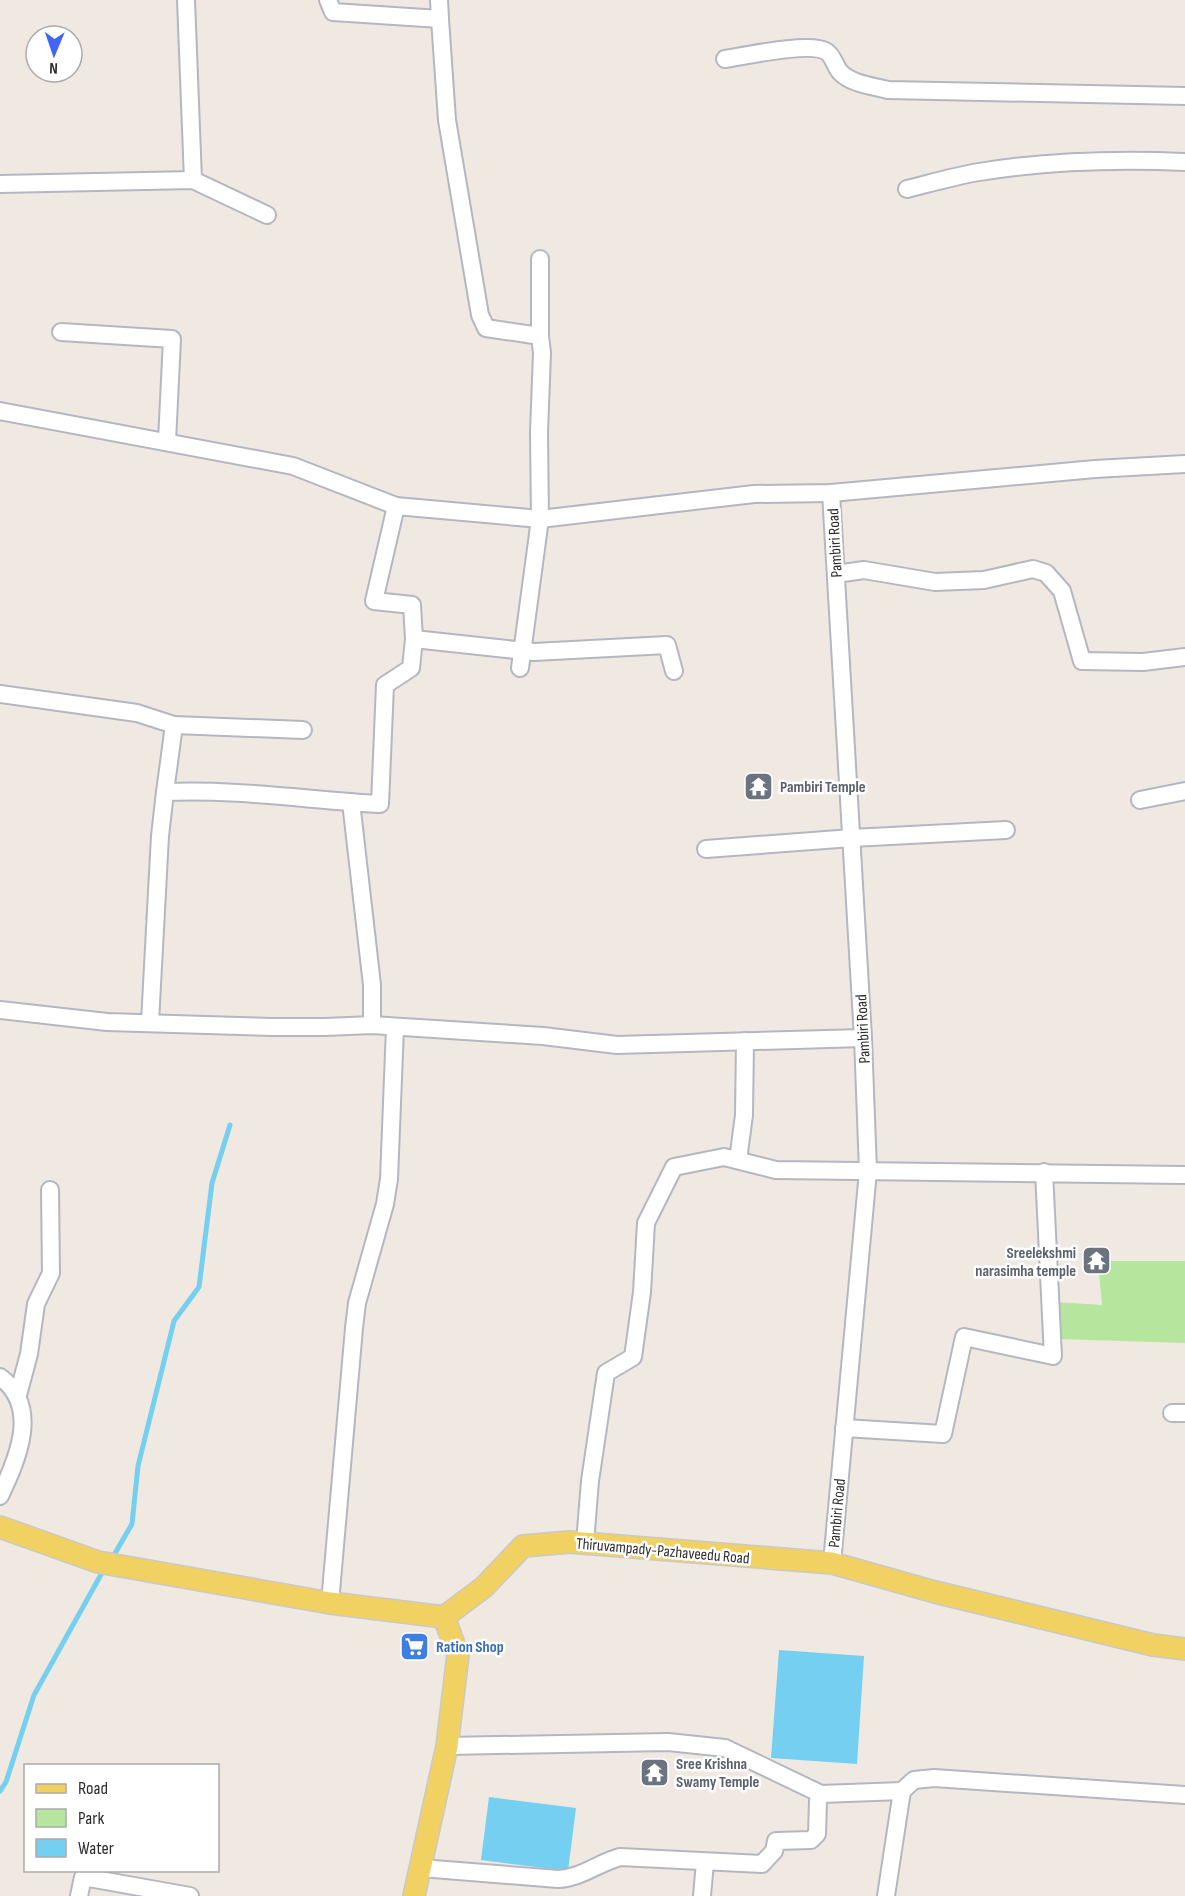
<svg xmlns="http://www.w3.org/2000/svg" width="1185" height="1896" font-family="'Sofia Sans Condensed',sans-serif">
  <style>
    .green { fill: #b6e59e }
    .water { fill: #75cff0 }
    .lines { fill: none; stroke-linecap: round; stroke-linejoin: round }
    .stream { stroke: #75cff0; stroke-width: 5 }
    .minor-casing { stroke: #b4b7c1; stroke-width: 20 }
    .major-casing { stroke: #c9c9c9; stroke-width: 24 }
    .minor { stroke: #fff; stroke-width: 16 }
    .major { stroke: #f2d163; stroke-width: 21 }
    .labels { text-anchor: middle; stroke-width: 5; stroke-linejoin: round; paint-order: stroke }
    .street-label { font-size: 16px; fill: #2e2e2e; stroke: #fff }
    .worship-label { font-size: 16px; font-weight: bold; fill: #5b616d; stroke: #fff; text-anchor: start }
    .shop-label { font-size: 16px; font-weight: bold; fill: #366cbe; stroke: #fff; text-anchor: start }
  </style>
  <rect width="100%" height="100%" fill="#efe9e1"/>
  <path class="green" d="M1098,1261H1185V1343L1058,1339L1055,1302L1102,1305Z"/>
  <g class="water">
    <path d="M779,1650L864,1656L857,1764L771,1758Z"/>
    <path d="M489,1797L576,1808L568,1871L481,1860Z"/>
  </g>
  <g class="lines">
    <g class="stream">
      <path d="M114,1555L132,1524L138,1466L174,1321L199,1287L212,1183L230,1125"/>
      <path d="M0,1791L6,1782L34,1695L103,1571"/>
    </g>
    <defs>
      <g id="minor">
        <path d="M186,0L193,180"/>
        <path d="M328,0L333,12L440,19L439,0"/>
        <path d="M440,19L447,120L480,315L486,328L540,336L542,353L539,432L540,519L520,668"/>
        <path d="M725,59C744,56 812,41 827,52C833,56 835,66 840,72C851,84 873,86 888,90L1185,96"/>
        <path d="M0,184L193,180L267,215"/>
        <path d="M907,189C931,183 955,176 979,172C1046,161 1116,159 1185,162"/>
        <path d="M61,332L172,339L167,441"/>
        <path d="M540,336V259"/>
        <path d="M0,411L293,466L396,506L540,519L754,494L831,493L1095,469L1185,464"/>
        <path d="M831,493L863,1038L868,1171L832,1563"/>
        <path d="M396,506L374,601L412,605L414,639"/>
        <path d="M836,574L864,570L935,582L984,580L1033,569L1046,573L1062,591L1082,661L1143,662L1185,657"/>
        <path d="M0,694L137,713L174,725L303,730"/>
        <path d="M165,792L174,725"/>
        <path d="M1140,800L1185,791"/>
        <path d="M351,802L372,985V1025"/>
        <path d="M706,849L852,838L1006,830"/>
        <path d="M0,1010L107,1022L272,1027H325L372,1025L543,1036L617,1045L863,1038"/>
        <path d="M150,1022L160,836L165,792C238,789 308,800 380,804L385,685L411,668L414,639L534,652L667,645L674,671"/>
        <path d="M738,1160L744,1115L745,1041"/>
        <path d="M0,1377C41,1407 17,1460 0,1496"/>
        <path d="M18,1395L29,1354L36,1304L51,1273L50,1190"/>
        <path d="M1172,1413H1185"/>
        <path d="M844,1428L943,1434L964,1337L1053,1356L1044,1172"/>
        <path d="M585,1543L590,1481L606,1373L633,1357L642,1292L646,1223L674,1167L724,1157L776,1170L1185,1175"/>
        <path d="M330,1603L354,1328L357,1303L385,1204L389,1179L395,1027"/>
        <path d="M447,1746L668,1742L725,1748L821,1794"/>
        <path d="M421,1868L558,1879C581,1878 598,1863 620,1857L762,1864L774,1851L776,1841L811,1840L817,1834L818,1801L821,1794L902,1791L914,1780L934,1778L1185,1795"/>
        <path d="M79,1896L83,1877L190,1896"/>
        <path d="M702,1896L705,1862"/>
        <path d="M886,1896L902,1791"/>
      </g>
      <g id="major">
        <path d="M0,1527L98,1562L330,1603L444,1617"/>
        <path d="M444,1617L484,1587L523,1546L570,1542L832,1563L935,1592L1153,1645L1185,1649"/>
        <path d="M414,1896L447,1746L458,1655L444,1617"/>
      </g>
    </defs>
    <use href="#minor" class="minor-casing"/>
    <use href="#major" class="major-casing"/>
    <use href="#minor" class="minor"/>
    <use href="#major" class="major"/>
  </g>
  <defs>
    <symbol id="temple-square" viewBox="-11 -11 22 22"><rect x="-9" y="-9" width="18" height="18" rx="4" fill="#6b7280" stroke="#fff"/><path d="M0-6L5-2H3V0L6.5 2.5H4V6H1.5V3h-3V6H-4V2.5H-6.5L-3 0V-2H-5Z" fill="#fff"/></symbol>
    <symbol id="supermarket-square" viewBox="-11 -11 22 22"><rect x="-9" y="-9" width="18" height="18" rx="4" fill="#3f7fe0" stroke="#fff"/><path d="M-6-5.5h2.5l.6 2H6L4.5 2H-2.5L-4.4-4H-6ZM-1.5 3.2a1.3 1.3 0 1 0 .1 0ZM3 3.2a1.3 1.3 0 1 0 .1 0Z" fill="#fff"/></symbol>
  </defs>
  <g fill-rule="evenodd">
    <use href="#temple-square" x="742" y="770" width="33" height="33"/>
    <use href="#temple-square" x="1080" y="1244" width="33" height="33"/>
    <use href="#supermarket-square" x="398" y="1630" width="33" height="33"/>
    <use href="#temple-square" x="638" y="1756" width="33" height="33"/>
  </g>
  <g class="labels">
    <g class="street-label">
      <text transform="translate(834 543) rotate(-93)" y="6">Pambiri Road</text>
      <text transform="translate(862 1029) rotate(-93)" y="6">Pambiri Road</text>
      <text transform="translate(836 1513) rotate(-85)" y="6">Pambiri Road</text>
      <text transform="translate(663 1550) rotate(5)" y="6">Thiruvampady-Pazhaveedu Road</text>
    </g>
    <g class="worship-label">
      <text x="780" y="792">Pambiri Temple</text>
      <text x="1076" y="1258" text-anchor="end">Sreelekshmi<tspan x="1076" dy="18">narasimha temple</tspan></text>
      <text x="676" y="1769">Sree Krishna<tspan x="676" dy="18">Swamy Temple</tspan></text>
    </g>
    <g class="shop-label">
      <text x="436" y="1652">Ration Shop</text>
    </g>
  </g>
  <rect x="24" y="1764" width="195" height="108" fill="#ffffff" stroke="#ababab" stroke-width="1.5"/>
  <rect x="36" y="1784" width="30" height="9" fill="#f2d163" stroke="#ababab" stroke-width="1.5"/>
  <text x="78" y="1794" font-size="18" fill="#2e2e2e">Road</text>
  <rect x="36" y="1809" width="30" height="18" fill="#b6e59e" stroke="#ababab" stroke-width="1.5"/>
  <text x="78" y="1824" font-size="18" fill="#2e2e2e">Park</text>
  <rect x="36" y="1839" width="30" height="18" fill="#75cff0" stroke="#ababab" stroke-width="1.5"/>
  <text x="78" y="1854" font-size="18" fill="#2e2e2e">Water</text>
  <g transform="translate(54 54) rotate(182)"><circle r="28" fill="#ffffff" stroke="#ababab" stroke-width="1.5"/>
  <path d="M0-4.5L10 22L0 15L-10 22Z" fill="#4264fb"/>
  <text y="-9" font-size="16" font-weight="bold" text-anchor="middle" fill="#2e2e2e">N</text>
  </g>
</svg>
